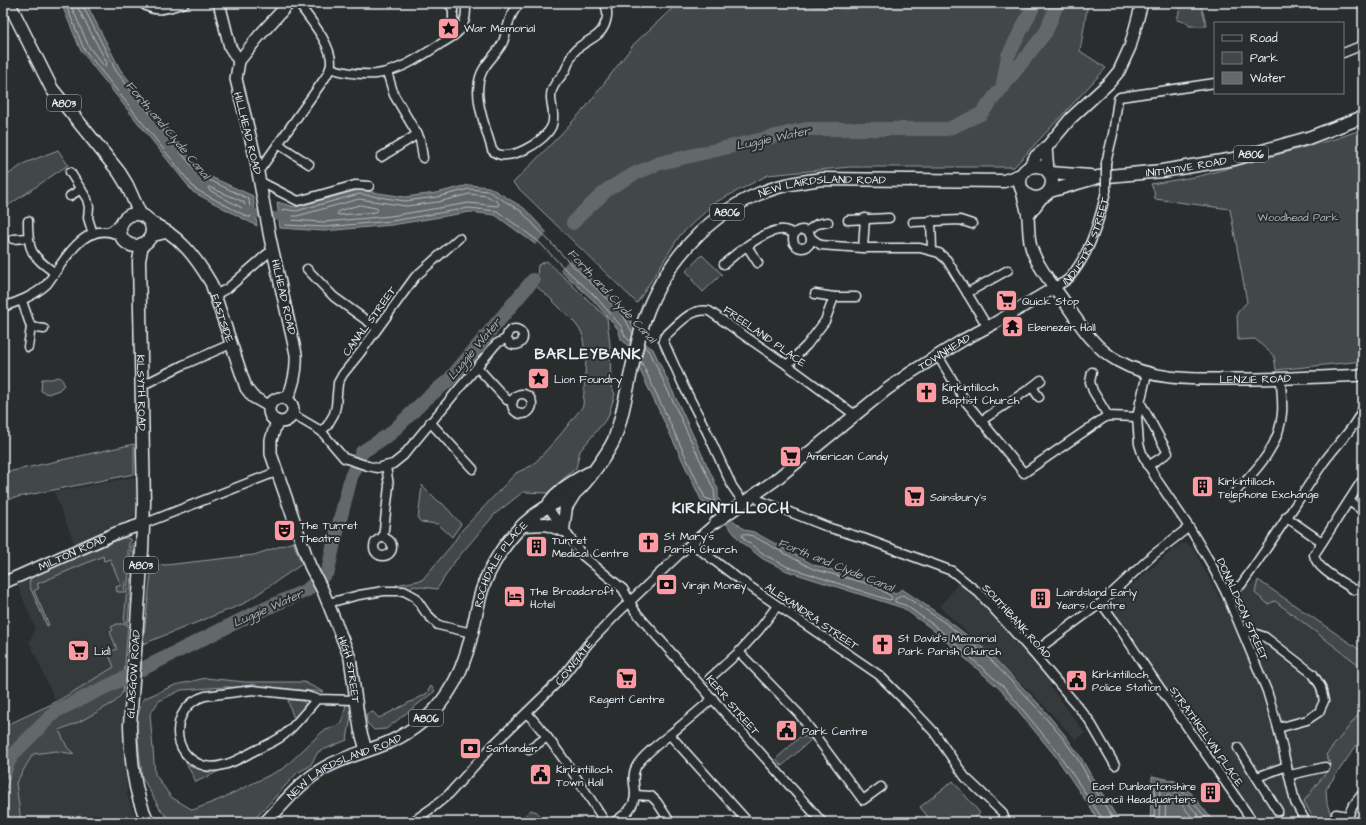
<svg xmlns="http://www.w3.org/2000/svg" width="1366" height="825" font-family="'Architects Daughter',sans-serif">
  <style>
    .built { fill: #363a3b }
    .green { fill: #424648; stroke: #959ca0 }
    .water { fill: #63686b; stroke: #989fa3 }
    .pier { fill: #2a2d2e }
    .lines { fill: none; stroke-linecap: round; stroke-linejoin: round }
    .shore { stroke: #b3bac0; stroke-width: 1 }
    .canal { stroke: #63686b; stroke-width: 8 }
    .river { stroke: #63686b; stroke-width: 14 }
    .street-casing { stroke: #e8f1f8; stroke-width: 11 }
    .secondary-casing { stroke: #e8f1f8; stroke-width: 14 }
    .primary-casing { stroke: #e8f1f8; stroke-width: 15 }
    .street { stroke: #2a2d2e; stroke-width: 8 }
    .secondary { stroke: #2a2d2e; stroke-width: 11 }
    .primary { stroke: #2a2d2e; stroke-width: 12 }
    .street-bridge-casing { stroke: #e8f1f8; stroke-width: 11; stroke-linecap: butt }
    .street-bridge { stroke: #2a2d2e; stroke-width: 8 }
    .labels { text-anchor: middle; stroke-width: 4; stroke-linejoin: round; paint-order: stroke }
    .shield { fill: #2a2d2e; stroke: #afb6bb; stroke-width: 1 }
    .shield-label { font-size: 10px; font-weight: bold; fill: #e8f1f8 }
    .poi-label { font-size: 11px; fill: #e8f1f8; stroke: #2a2d2e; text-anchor: start }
    .street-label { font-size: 11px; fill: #e8f1f8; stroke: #2a2d2e }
    .park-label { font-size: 11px; fill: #aeb5ba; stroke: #2a2d2e }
    .water-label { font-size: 12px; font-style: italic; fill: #acb3b9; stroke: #2a2d2e }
    .district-label { font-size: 15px; font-weight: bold; letter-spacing: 1px; fill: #e8f1f8; stroke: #2a2d2e }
  </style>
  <rect width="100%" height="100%" fill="#2a2d2e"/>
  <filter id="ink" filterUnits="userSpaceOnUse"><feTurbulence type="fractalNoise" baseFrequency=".025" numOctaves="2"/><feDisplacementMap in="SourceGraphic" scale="8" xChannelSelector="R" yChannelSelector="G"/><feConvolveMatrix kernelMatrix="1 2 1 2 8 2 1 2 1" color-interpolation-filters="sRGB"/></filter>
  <g filter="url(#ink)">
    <g class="built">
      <path d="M141,476L139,508L133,518L75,545L54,492Z"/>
      <path d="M123,538L130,539L134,547L125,660L56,702L29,641L33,635L35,627L16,582Z"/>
      <path d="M1185,543L1192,547L1222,602L1258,580L1363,652V736L1326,789L1295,822H1258L1110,605L1178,545Z"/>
      <path d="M959,582L991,610L1053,683L1050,686L1085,733L1076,740L1035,696L940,607Z"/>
      <path d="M123,692L127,795L137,822H21L16,783L33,754L56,751L73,753L67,747L59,730L79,722L115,702Z"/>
    </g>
    <g class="green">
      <path d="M678,3H778L847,9L859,3H1088L1080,51L1106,68L1014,167H850L768,175L716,202L680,235L637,303L513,183L559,136L586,107L634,44Z"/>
      <path d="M1176,3H1207L1201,6L1207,26H1189L1188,23L1177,20L1181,4Z"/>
      <path d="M1363,129V361L1276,370L1274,356L1255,339L1238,340L1237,313L1247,302L1230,209L1155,199L1154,191L1151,184L1200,176L1338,138Z"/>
      <path d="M58,150L68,165L3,209V178L25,163Z"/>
      <path d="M702,255L722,274L703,292L692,280L693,278L686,271Z"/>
      <path d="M547,261L607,318L610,345L611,387L615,394L608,417L580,451L576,468L547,493L523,492L495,514L455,561L437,589L414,586L410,589L393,590L396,585L422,580L451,546L462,530L516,473L533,465L561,434L583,406L586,359L582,333L575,323L550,298L536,286L538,265Z"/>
      <path d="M57,377C62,378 63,380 64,385L59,390L48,394L41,391L42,379H52Z"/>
      <path d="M134,444V474L3,500V473Z"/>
      <path d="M422,485L438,501L443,504L461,524L452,537L438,524L421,522L418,519Z"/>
      <path d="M123,538H127L132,540L129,543L124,592H117L116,587L121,585L110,559L104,561L103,556L37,584L39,588L34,591L49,625L47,626L30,587C28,580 31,577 37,574Z"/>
      <path d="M293,542L302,564L243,604L143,644L152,564L166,565L254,555Z"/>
      <path d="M133,543V547H134L128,622H124L131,546Z"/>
      <path d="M1258,580L1363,652V668L1275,601L1268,604L1255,593Z"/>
      <path d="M117,624H128L123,692L115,702L79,722L59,730L67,747L74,754L56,751L33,754L16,783L21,822H9L5,791L14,764L27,745L19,740L3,761V723L9,724L56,702L114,667L108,653L117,649L110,632L113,630L111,627Z"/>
      <path d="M206,678L245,682H304L324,692L286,689L225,687L181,690L159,701L150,714L155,774L171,797L193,810L223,798L284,768L322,732L342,723L346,704L351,706V716L347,740L318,752L310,766L297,773L252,822H164L162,819H169L160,809L142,777L136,721L143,699L175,685Z"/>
      <path d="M431,686L435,691L386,729L374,730L367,723L366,714L373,712L379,718L426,694Z"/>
      <path d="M289,700L302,701L306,704L295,718L293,716L288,701Z"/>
      <path d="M1363,709V736L1326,789L1327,804L1334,822H1315L1304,801L1331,766L1326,755Z"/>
      <path d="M811,735L813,738L782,766L776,759L801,736L803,738L805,736L808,739Z"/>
      <path d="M186,758L218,770L219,771L196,782L184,759Z"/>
      <path d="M953,781L980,813L970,822H932L920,807Z"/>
      <path d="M531,810L537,812L541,819L538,822H518Z"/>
    </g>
    <g class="water">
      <path d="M61,3H86L120,69L202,173L253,196L257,226L193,192L81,51Z"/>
      <path d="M469,185L489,187L524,208L571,259L626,311L635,330L647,345L653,349L718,489V498L733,520L745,530L754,532L814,565L875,581L895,594L902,589L946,619L987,651L1039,704L1064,734L1080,756L1093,779L1120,822H1100L1056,757L1002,691L932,629L903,608L787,571L763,559L741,542L712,506L702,502L629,347L621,339L618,329L593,300L560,270L535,244L495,215L470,212L392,225L324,231L280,228L277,202L295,207L359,190L405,197L436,193Z"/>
      <path d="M1152,776L1175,781L1191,793L1214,822H1150Z"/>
    </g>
    <path class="pier" d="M548,231L572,257L558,271L534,246Z"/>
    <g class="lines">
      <g class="shore">
        <path d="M65,3L84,49L195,189L248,217H251L249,199L199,175L116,71L83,6V3"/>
        <path d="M70,3L89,47L104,66H106L107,63L78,8V3"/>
        <path d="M209,187L244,202L245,207L242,208L209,190L208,188Z"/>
        <path d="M470,194L487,196L498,202L499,205L497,206L469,203L391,216L324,222L290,220L288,218L289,216H297L359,199L406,206L438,202Z"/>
        <path d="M360,205L376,208L378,210L376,212L339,215L337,214L339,211Z"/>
        <path d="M631,342L625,336L621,326L596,297L563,267L538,241L497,211L469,208L392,221L324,227L285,225L282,210L284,209L296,211L359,194L405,201L437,197L469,189L488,191L521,211L568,261L622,313L633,334"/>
        <path d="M641,361L705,498L714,501L715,500L714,490L650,352L644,347"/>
        <path d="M744,534L753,536L813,569L873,585L891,596L892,599L889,600L788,567L765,555L744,539L742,536Z"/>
        <path d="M1103,822L1102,818L1059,754L1005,688L935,626L905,605L895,602V599L903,595L944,622L985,654L1036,707L1061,736L1077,758L1090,781L1115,822"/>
        <path d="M1154,822L1155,783L1157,781L1173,785L1188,796L1209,822"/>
        <path d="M1159,822L1160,789L1162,787C1180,791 1192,807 1203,822"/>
        <path d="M1165,822L1166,797L1168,795L1181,804L1196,822"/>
      </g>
      <path class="canal" d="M246,209L258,214L289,218"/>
      <g class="river">
        <path d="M1003,83L1008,56L1035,3"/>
        <path d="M573,223L580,215L608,189L634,174L660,163L806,129H948L981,114L1046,32L1056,7V3"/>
        <path d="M3,773L13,754L56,711L112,684L251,615L307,590L328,571L333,547L351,477L362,452L390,434L426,399L449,380L533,280"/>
      </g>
      <defs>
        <g id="street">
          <path d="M142,3C156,15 169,7 185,3"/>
          <path d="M448,3L453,9V21L460,30"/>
          <path d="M521,3C509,12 508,28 503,42C498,53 487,61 482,72C471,95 486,127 492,150C505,166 547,141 552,125C557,112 546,98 554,86C557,80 562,76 565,71C568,65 570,57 574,52C584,39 601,40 606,21C608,15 607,8 604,3"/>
          <path d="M1343,53L1363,45"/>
          <path d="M330,68C345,73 359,75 376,74C400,71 422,56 442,43C449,39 457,35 461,28C466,21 466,13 466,4"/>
          <path d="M387,72L394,95L420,139L423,158"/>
          <path d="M278,144L309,164"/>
          <path d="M381,157L418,134"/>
          <path d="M1106,163L1113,134L1118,99L1120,97L1215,83"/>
          <path d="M257,169L261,168L325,78C328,73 331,69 331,63C332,45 309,18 298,3"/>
          <path d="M70,172L87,199L89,207L88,218L93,234"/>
          <path d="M259,181L298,201L355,185L369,186"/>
          <path d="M70,196L81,189"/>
          <path d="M848,220L889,218"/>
          <path d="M931,220L932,250"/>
          <path d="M28,221C28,252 31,255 55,273"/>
          <path d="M913,222L960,220L972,224"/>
          <circle cx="802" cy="239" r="9"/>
          <path d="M110,231L122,223"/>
          <path d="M807,231L817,224L828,222"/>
          <path d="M811,238L821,245L834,246L863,248H920L939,253L947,260L987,326"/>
          <path d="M13,239L28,238"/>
          <path d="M747,246L758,263"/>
          <path d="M863,248L865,218"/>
          <path d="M724,264C735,254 764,231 780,230C785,229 790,232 794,234"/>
          <path d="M307,269L334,297L377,328"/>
          <path id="s1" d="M1054,288C1059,284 1066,282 1070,277C1089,255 1100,219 1106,191"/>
          <path d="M967,293L1008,270"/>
          <path d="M815,294L834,297H856"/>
          <path d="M215,295L228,288L267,254"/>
          <path d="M22,301L31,327L28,347"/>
          <path d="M3,307C20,301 34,296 47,284C65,260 86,216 122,237"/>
          <path d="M31,327L44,329"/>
          <circle cx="515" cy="337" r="8"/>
          <path d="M938,356L966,402L1024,473L1104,418L1108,416L1137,417"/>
          <path d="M787,365L807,345L825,321L834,297"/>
          <path d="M477,367L507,400L513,401"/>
          <path d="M1092,372L1090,382L1093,391L1108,416"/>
          <path d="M1147,373L1137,417L1139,444L1143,456L1157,480L1189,527L1210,562L1226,593L1267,691L1278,728L1295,802L1306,822"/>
          <path d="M141,386L183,365L231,344"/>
          <path d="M1032,387L1041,380"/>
          <circle cx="522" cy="404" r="10"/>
          <path d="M1140,402L1168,453L1148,466"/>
          <path d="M292,414L321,431L344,458L368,466L377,468L393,464L403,456L496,344L507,338"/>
          <path d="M981,421L1032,387L1039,397"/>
          <path d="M430,422L473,469"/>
          <path d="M321,431L327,426L334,414L336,406L338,383L343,374L360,353L415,277L459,238"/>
          <path d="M1363,481L1361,482L1314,555C1316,569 1343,582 1354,590L1363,588"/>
          <path d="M755,495L759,500L830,528L863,538L952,571L979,593L1001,617L1033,653L1089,720L1115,765"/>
          <path d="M1231,497C1253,473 1280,448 1282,413C1283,402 1281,390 1281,379"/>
          <path d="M1349,501L1363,511"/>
          <path d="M743,502L732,486L707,432L684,387L663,340L665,336C678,325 691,307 709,311L787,365L855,415"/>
          <path d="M547,506L583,556L623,589L635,611L646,624L822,822"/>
          <path d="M1286,517L1322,542"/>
          <path d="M143,524L276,472"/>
          <path d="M383,538L389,486L386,466"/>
          <circle cx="383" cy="547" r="9"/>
          <path d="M691,543L736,577L879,675L906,702L934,732L965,777L1002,812L1006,822"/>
          <path d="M1226,593L1241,585C1270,545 1296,503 1324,462C1337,444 1354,429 1363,408"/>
          <path d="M328,603L359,595L384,591H404L415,597L426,613L438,625L472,633"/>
          <path d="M1101,603L1123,633L1142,662L1253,822"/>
          <path d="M1242,629L1265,637L1313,674L1321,687L1324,701L1319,712L1307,720L1278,728"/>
          <path d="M739,652L799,714L863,800L881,787"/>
          <path d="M1033,653L1101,603L1153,555L1189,527"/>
          <path d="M710,678L739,652L759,630L777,606"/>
          <path d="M317,699C308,709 291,731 281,737C274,742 264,746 256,750C246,755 234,763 223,765C217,767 210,767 205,766C168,756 170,706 205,696L253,690L307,696L317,699L356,700"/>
          <path d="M527,713C557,746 581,784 605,822"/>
          <path d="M670,735L748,822"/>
          <path d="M1238,748L1278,811"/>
          <path d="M529,750L547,737"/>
          <path d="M1290,775L1325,767"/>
          <path d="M1257,777L1287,766"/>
          <path d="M635,795L651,796L657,802L670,822"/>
          <path d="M1336,814L1348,816"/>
          <path id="s2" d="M412,822L432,808L449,794L495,743L560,680L588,644L619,612L686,548L716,522"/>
          <path d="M614,822C624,815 635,808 635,794C635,785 631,776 636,767C642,755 667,737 678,728C690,718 702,708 713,698"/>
          <path d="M1349,822C1347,810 1356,802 1363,793"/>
        </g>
        <g id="secondary">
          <path d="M219,3L230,47L239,61"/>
          <path d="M1046,148L1048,170"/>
          <path d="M1029,167L1036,156L1046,148L1071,118L1109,83L1119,71L1130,47L1142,3"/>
          <path id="s3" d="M1022,191C1024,200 1027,209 1028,217C1029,229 1028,239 1032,250C1039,269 1053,285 1064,301C1079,323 1094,348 1118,361C1155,382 1199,379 1239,379C1281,379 1322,377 1363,375"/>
          <path d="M1028,216L1042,197"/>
          <path id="s4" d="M150,222C179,235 195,256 211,283L246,388L253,397L269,406"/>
          <path d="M151,236L168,232"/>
          <circle cx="281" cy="410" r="12"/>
          <path d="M287,399C294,384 297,370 296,354L270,238L255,156L236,79L239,61L259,36L289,3"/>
          <path id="s5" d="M277,421L271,440V454L310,566L323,591L350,658L360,729L366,750"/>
          <path id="s6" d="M716,522L774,481L886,390L910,373L963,340L995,323L1054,288"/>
          <path id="s7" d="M3,583L116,533L143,524"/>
        </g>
        <g id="primary">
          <path d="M9,3L52,89L119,172L127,185L140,214"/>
          <circle cx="1036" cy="182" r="16"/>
          <path d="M1050,173L1090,176"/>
          <path id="s8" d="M1050,191L1098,177L1162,171L1234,159L1308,138L1363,117"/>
          <circle cx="136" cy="230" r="16"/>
          <path id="s9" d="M142,244L139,261L144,503L142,550L130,725C131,759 133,791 148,822"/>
          <path d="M550,502C559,489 575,480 589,473"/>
          <path d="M524,525L546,524L563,530L566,507L574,494"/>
          <path id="s10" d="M266,822C285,802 301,781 326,767C344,757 365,752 385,744C405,736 426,721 440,704C450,691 459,676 464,660C473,638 475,613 482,590C486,577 493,564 500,553C511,536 527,519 545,508C555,502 567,499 577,491C587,482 608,453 614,440C619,427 622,414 625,400C630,378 634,356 640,334C658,267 710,207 778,187C792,183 807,181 822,179L1004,181L1021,175"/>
        </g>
      </defs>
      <use href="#street" class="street-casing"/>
      <use href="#secondary" class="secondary-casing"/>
      <use href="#primary" class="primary-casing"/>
      <use href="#street" class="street"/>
      <use href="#secondary" class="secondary"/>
      <use href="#primary" class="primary"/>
      <defs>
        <path id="street-bridge" d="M1106,163V191"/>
      </defs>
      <use href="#street-bridge" class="street-bridge-casing"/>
      <use href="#street-bridge" class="street-bridge"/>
    </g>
  </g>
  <defs>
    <symbol id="sight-square" viewBox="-11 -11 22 22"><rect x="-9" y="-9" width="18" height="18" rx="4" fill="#ff9aa2" stroke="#2a2d2e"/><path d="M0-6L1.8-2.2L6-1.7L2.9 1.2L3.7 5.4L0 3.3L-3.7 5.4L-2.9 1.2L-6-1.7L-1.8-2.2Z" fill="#111"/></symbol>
    <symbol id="supermarket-square" viewBox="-11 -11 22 22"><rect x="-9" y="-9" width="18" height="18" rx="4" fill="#ff9aa2" stroke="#2a2d2e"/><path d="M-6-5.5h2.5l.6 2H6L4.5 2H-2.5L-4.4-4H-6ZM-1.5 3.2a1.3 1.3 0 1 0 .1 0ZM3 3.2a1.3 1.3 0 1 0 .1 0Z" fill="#111"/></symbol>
    <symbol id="temple-square" viewBox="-11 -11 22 22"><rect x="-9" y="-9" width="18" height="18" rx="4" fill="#ff9aa2" stroke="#2a2d2e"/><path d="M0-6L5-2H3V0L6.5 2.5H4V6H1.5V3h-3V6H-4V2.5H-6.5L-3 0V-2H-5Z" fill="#111"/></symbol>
    <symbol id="church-square" viewBox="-11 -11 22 22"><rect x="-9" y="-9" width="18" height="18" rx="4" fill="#ff9aa2" stroke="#2a2d2e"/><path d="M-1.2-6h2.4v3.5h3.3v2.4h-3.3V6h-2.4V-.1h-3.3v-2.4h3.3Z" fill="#111"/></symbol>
    <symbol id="building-square" viewBox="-11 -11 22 22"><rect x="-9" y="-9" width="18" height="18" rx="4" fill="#ff9aa2" stroke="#2a2d2e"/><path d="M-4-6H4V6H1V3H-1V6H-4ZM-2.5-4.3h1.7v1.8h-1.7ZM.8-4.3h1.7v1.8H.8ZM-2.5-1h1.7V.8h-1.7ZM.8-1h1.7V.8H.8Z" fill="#111"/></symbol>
    <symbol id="theatre-square" viewBox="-11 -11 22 22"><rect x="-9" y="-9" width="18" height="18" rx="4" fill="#ff9aa2" stroke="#2a2d2e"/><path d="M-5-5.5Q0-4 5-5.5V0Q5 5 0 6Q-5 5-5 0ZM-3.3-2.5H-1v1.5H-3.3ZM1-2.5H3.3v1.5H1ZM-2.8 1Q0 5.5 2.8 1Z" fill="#111"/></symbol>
    <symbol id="bank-square" viewBox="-11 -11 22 22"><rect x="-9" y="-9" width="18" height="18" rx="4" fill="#ff9aa2" stroke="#2a2d2e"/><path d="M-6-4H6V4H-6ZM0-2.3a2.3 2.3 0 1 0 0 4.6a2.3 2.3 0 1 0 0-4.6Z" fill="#111"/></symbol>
    <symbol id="hotel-square" viewBox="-11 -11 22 22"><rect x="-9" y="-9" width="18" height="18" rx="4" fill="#ff9aa2" stroke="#2a2d2e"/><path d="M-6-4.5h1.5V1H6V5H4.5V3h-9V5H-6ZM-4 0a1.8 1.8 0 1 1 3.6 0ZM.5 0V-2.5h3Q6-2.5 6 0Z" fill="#111"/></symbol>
    <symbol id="civic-square" viewBox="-11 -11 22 22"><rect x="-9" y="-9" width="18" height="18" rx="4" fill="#ff9aa2" stroke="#2a2d2e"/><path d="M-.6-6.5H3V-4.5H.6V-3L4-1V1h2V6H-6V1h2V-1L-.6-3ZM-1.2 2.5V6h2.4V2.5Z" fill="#111"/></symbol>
  </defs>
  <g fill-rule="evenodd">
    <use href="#sight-square" x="436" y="16" width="25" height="25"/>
    <use href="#supermarket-square" x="994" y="288" width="25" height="25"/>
    <use href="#temple-square" x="1000" y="314" width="25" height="25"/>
    <use href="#sight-square" x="526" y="366" width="25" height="25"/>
    <use href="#church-square" x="914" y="380" width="25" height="25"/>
    <use href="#supermarket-square" x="778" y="444" width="25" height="25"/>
    <use href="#building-square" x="1190" y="474" width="25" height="25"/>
    <use href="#supermarket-square" x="902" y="484" width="25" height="25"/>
    <use href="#theatre-square" x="272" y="518" width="25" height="25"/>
    <use href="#church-square" x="636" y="530" width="25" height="25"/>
    <use href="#building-square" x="524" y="534" width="25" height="25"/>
    <use href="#bank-square" x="654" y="572" width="25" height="25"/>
    <use href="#hotel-square" x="502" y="584" width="25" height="25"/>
    <use href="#building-square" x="1028" y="586" width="25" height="25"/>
    <use href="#church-square" x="870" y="632" width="25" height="25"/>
    <use href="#supermarket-square" x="66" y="638" width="25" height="25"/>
    <use href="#supermarket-square" x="614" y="666" width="25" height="25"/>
    <use href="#civic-square" x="1064" y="668" width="25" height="25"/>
    <use href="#civic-square" x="774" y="718" width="25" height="25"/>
    <use href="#bank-square" x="458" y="736" width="25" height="25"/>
    <use href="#civic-square" x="528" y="762" width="25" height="25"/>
    <use href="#building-square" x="1198" y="780" width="25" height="25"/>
  </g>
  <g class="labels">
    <g class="shield">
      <rect x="47" y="95" width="34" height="16" rx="3"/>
      <rect x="1234" y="146" width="34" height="16" rx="3"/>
      <rect x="710" y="204" width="34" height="16" rx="3"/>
      <rect x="124" y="557" width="34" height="16" rx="3"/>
      <rect x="409" y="710" width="34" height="16" rx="3"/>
    </g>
    <g class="shield-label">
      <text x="64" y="107">A803</text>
      <text x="1251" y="158">A806</text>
      <text x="727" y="216">A806</text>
      <text x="141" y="569">A803</text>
      <text x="426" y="722">A806</text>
    </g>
    <g class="poi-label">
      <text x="464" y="32">War Memorial</text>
      <text x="1022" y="305">Quick Stop</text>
      <text x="1028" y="331">Ebenezer Hall</text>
      <text x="554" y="383">Lion Foundry</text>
      <text x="942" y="391">Kirkintilloch<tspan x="942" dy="13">Baptist Church</tspan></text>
      <text x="806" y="460">American Candy</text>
      <text x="1218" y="485">Kirkintilloch<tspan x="1218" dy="13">Telephone Exchange</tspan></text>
      <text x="930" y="501">Sainsbury's</text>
      <text x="300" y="529">The Turret<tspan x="300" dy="13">Theatre</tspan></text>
      <text x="664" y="540">St Mary's<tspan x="664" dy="13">Parish Church</tspan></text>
      <text x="552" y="544">Turret<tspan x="552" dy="13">Medical Centre</tspan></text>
      <text x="682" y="589">Virgin Money</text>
      <text x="530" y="595">The Broadcroft<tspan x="530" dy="13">Hotel</tspan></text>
      <text x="1056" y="596">Lairdsland Early<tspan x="1056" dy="13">Years Centre</tspan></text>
      <text x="898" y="642">St David's Memorial<tspan x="898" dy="13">Park Parish Church</tspan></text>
      <text x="94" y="655">Lidl</text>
      <text x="1092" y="678">Kirkintilloch<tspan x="1092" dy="13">Police Station</tspan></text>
      <text x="627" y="703" text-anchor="middle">Regent Centre</text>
      <text x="802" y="735">Park Centre</text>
      <text x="486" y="752">Santander</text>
      <text x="556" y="773">Kirkintilloch<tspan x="556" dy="13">Town Hall</tspan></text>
      <text x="1196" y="790" text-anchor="end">East Dunbartonshire<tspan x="1196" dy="13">Council Headquarters</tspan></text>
    </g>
    <g class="street-label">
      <text transform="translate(248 133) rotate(76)" y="4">HILLHEAD ROAD</text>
      <text dy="4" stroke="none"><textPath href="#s8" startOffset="139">INITIATIVE ROAD</textPath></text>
      <text dy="4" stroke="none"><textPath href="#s10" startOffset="905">NEW LAIRDSLAND ROAD</textPath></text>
      <text dy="4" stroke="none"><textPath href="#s1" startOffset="59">INDUSTRY STREET</textPath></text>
      <text transform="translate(284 297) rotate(77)" y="4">HILHEAD ROAD</text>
      <text dy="4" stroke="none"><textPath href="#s4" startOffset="125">EASTSIDE</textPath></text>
      <text transform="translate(369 321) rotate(-54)" y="4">CANAL STREET</text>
      <text transform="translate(765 336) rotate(35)" y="4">FREELAND PLACE</text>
      <text dy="4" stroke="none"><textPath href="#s6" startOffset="285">TOWNHEAD</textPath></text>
      <text dy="4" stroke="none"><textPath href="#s3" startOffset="342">LENZIE ROAD</textPath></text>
      <text dy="4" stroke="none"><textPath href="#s9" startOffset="149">KILSYTH ROAD</textPath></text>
      <text dy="4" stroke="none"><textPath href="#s7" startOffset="76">MILTON ROAD</textPath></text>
      <text dy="4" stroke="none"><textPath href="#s10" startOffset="368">ROCHDALE PLACE</textPath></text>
      <text transform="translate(1243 609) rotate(66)" y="4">DONALDSON STREET</text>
      <text transform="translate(812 616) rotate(34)" y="4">ALEXANDRA STREET</text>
      <text transform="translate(1017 621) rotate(48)" y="4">SOUTHBANK ROAD</text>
      <text dy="4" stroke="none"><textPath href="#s2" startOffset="228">COWGATE</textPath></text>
      <text dy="4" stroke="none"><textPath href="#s5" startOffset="264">HIGH STREET</textPath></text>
      <text transform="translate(133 674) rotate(-86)" y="4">GLASGOW ROAD</text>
      <text transform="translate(733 705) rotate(49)" y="4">KERR STREET</text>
      <text transform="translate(1207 736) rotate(55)" y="4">STRATHKELVIN PLACE</text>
      <text dy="4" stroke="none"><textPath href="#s10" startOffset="98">NEW LAIRDSLAND ROAD</textPath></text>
    </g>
    <g class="park-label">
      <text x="1298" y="221">Woodhead Park</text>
    </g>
    <g class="water-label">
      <text transform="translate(168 130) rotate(50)" y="4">Forth and Clyde Canal</text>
      <text transform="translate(773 138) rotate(-12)" y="4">Luggie Water</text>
      <text transform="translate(612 296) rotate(47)" y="4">Forth and Clyde Canal</text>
      <text transform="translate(474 349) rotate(-50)" y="4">Luggie Water</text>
      <text transform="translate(836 565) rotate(22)" y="4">Forth and Clyde Canal</text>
      <text transform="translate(268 608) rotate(-24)" y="4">Luggie Water</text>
    </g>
    <g class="district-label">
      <text x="588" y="359">BARLEYBANK</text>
      <text x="731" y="513">KIRKINTILLOCH</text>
    </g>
  </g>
  <rect width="1366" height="825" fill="none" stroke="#2a2d2e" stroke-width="16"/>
  <rect x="8" y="8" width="1350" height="809" fill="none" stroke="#e8f1f8" stroke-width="1.5" filter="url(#ink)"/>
  <rect x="1214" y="22" width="130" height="72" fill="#2a2d2e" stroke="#767b7f"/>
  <rect x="1222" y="35" width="20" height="6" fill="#2a2d2e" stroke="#767b7f"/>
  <text x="1250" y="42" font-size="12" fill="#e8f1f8">Road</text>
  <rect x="1222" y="52" width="20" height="12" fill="#424648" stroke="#767b7f"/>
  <text x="1250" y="62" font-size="12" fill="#e8f1f8">Park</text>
  <rect x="1222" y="72" width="20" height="12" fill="#63686b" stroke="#767b7f"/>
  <text x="1250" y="82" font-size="12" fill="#e8f1f8">Water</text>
</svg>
